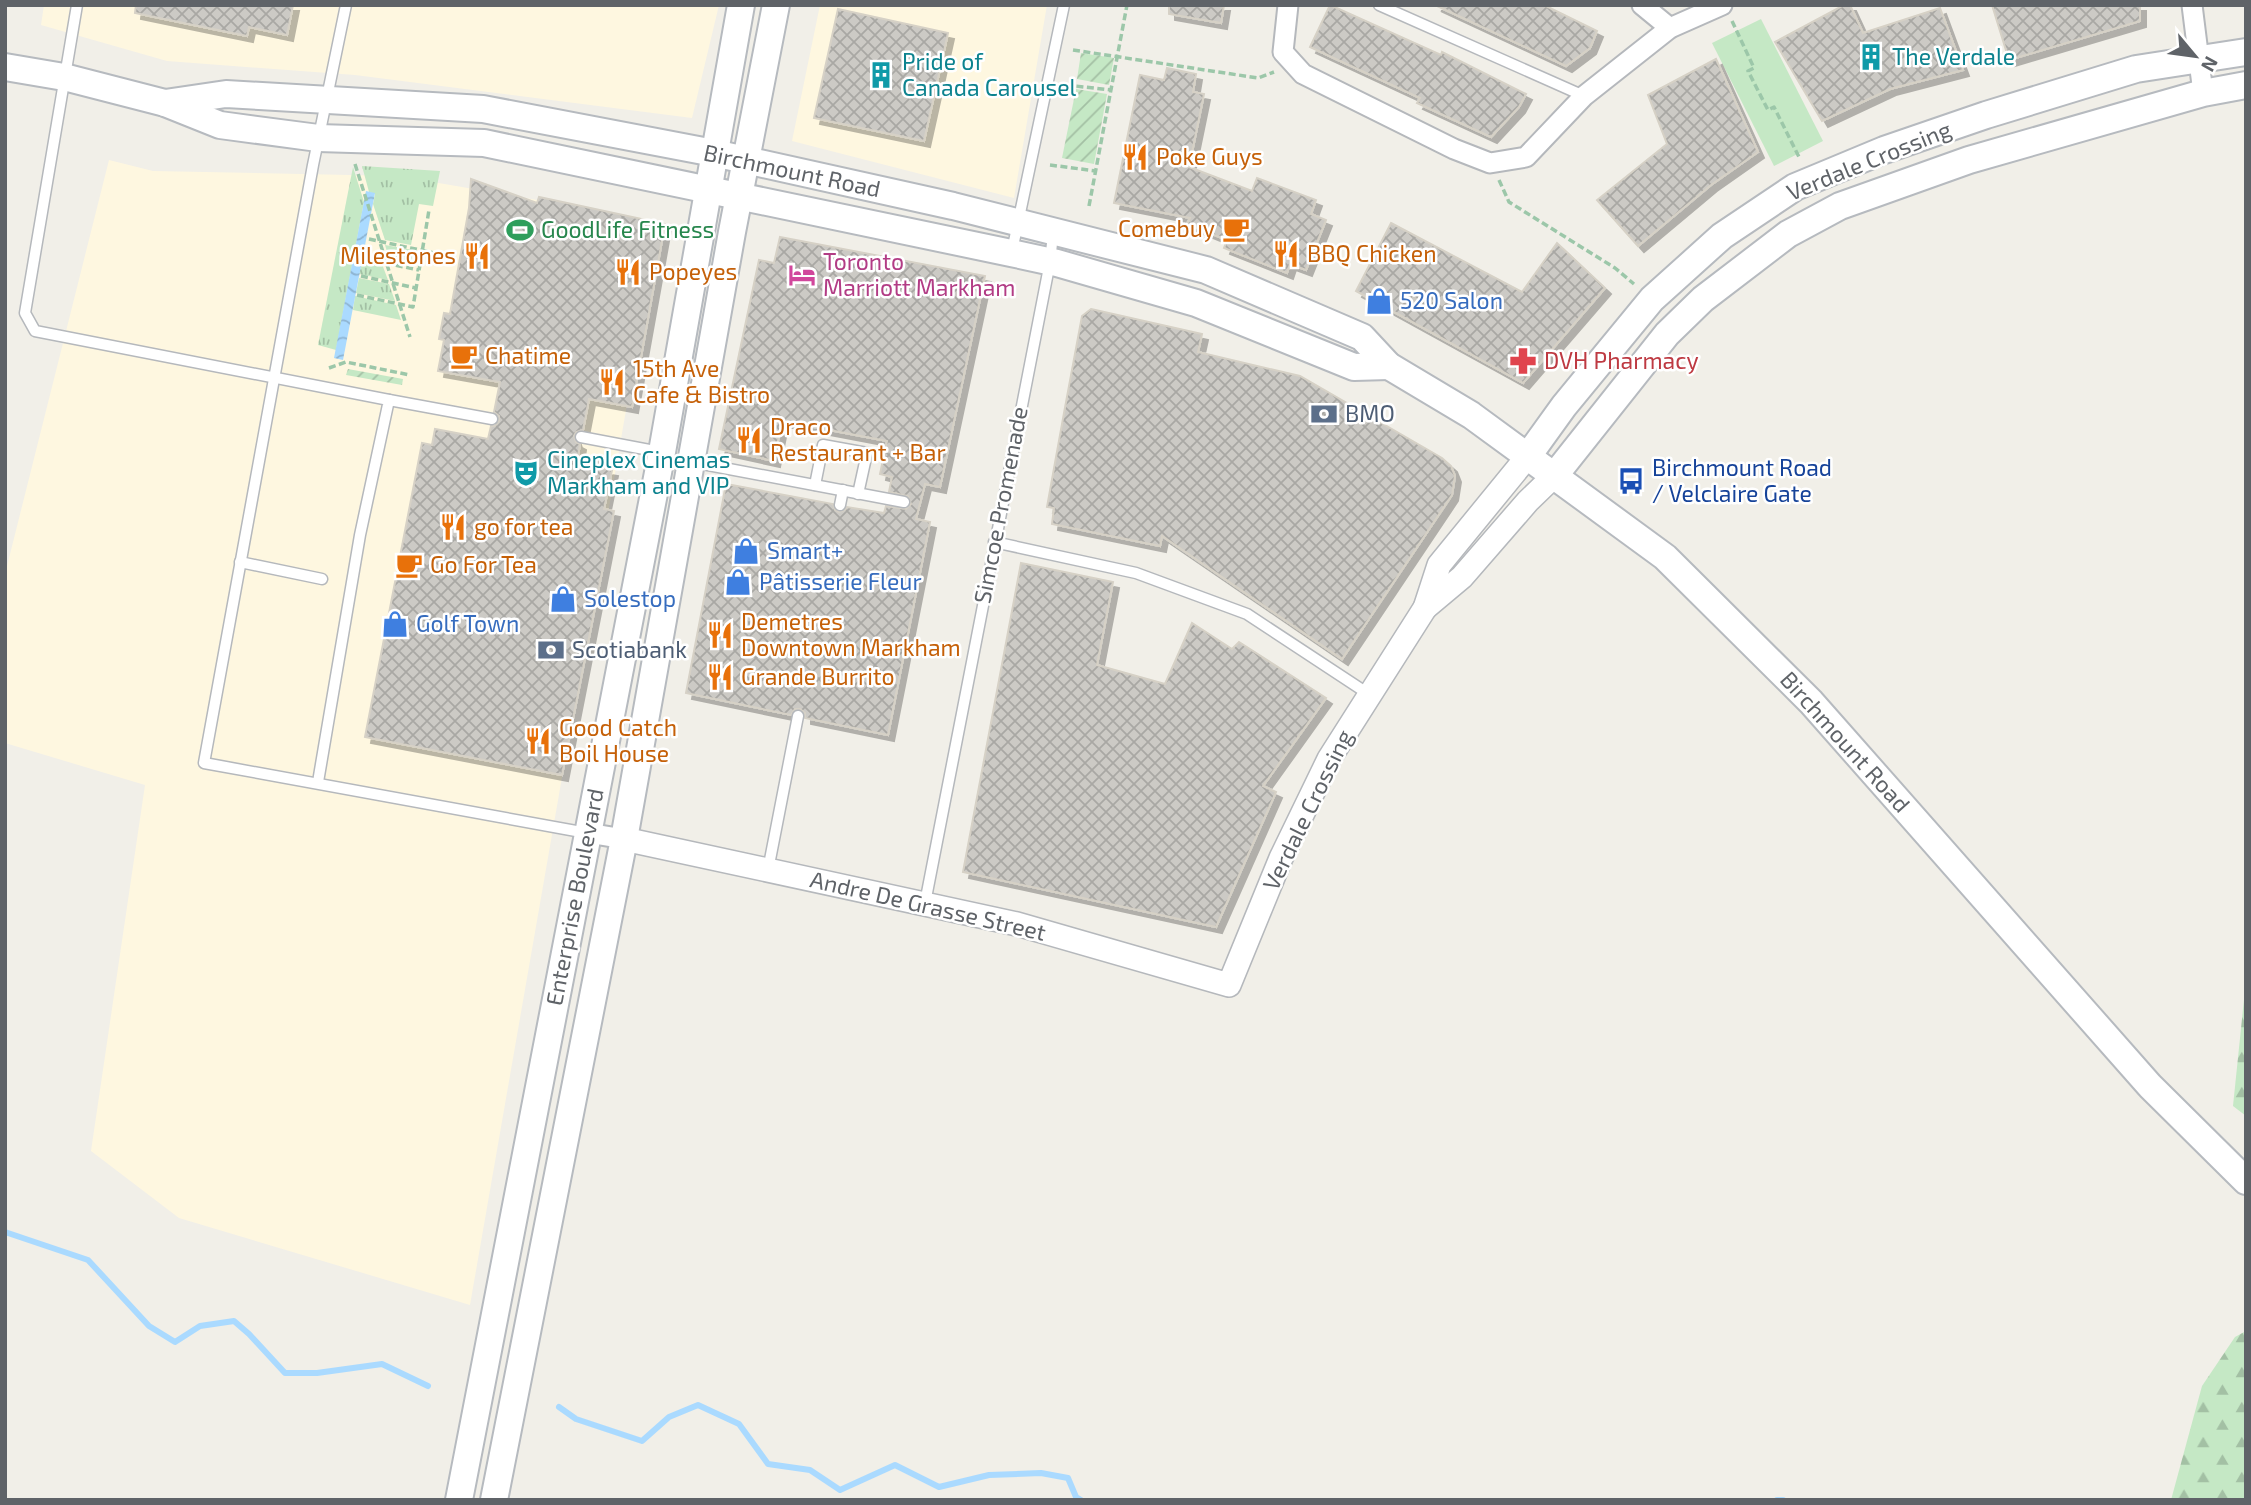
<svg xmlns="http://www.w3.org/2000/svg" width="2251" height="1505" font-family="'Exo 2',sans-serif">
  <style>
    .commercial { fill: #fef7e0 }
    .grass { fill: url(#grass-tufts) }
    .forest { fill: url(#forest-firs) }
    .park { fill: #c5e8c5 }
    .garden { fill: url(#garden-furrows) }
    .water { fill: url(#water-waves) }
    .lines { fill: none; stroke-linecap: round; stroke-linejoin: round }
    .stream { stroke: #aadaff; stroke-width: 6 }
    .building { fill: url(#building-cross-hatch); stroke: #d6d1c6; stroke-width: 2; filter: url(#shadow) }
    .service-casing { stroke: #b5b8bc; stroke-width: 13 }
    .minor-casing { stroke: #b5b8bc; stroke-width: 23 }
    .tertiary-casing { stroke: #b5b8bc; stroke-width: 26 }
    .secondary-casing { stroke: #b6babf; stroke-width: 30 }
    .path { stroke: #9cc7a9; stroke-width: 3.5; stroke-dasharray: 7 3.5; stroke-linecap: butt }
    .service { stroke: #fff; stroke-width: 10 }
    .minor { stroke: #fff; stroke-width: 19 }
    .tertiary { stroke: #fff; stroke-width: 23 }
    .secondary { stroke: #fff; stroke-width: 26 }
    .labels { text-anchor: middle; stroke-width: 5; stroke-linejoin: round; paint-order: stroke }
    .culture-label { font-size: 23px; fill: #0d838f; stroke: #fff; text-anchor: start }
    .food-label { font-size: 23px; fill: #c56008; stroke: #fff; text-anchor: start }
    .street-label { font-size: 23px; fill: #5f6368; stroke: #fff }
    .leisure-label { font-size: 23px; fill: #27864d; stroke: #fff; text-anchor: start }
    .hotel-label { font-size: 23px; fill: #b23c85; stroke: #fff; text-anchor: start }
    .shop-label { font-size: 23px; fill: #366cbe; stroke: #fff; text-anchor: start }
    .health-label { font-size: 23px; fill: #be3a42; stroke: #fff; text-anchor: start }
    .service-label { font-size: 23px; fill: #4e5e75; stroke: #fff; text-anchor: start }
    .transit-label { font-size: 23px; fill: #164399; stroke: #fff; text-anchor: start }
  </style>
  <defs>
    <pattern id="grass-tufts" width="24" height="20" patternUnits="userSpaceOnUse" patternTransform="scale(1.75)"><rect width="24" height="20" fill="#c5e8c5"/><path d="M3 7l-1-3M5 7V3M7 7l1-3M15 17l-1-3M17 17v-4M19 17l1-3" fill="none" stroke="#a3c0a4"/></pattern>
    <pattern id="forest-firs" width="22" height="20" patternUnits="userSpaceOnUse" patternTransform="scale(1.75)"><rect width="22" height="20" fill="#c5e8c5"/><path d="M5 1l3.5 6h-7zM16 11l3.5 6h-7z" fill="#a3c0a4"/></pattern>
    <pattern id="garden-furrows" width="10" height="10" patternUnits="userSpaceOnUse" patternTransform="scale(1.75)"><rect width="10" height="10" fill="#c5e8c5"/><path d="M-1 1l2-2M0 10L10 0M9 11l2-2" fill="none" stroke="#a3c0a4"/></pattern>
    <pattern id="water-waves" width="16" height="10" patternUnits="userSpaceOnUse" patternTransform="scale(1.75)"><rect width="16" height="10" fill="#aadaff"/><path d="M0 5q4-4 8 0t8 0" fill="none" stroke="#8eb4d2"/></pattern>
    <pattern id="building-cross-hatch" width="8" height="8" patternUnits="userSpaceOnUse" patternTransform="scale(1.75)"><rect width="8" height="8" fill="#cccac5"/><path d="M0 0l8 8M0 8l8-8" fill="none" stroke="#a9a8a4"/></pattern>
    <filter id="shadow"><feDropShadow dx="6" dy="6" stdDeviation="0" flood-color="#0004"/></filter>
  </defs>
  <rect width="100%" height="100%" fill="#f1efe8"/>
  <g class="commercial">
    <path d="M44,5H719L692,118L355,75L167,61L41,25Z"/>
    <path d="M820,5H1047L1014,198L792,141Z"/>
    <path d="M109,160L153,171L398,176L659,221L470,1305L179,1218L91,1151L145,785L5,743V574Z"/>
  </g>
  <g class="grass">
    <path d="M362,166L440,171L433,206L419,204L411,245L385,240L373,204L375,194L369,192Z"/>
    <path d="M353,167L364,202L336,350L318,345Z"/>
    <path d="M385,245L413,250L411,265L390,261Z"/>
    <path d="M362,260L382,264L388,280L359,274Z"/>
    <path d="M359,278L389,284L395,301L356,293Z"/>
    <path d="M355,296L396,305L401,320L353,310Z"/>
  </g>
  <g class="forest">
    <path d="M2246,980V1116L2233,1106Z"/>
    <path d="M2246,1331V1500H2171L2202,1386L2235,1337Z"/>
  </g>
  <path class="park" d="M1761,19L1823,141L1774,166L1712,43Z"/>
  <g class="garden">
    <path d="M1081,53L1114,58L1109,85L1077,79Z"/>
    <path d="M1076,89L1107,94L1094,164L1062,158Z"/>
    <path d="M348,369L403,379L402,385L346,375Z"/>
  </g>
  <path class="water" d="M366,191L375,193L343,360L334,358Z"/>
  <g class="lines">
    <g class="stream">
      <path d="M5,1232L88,1260L149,1326L175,1342L200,1326L234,1321L249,1334L285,1373H317L382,1364L428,1386"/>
      <path d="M559,1407L576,1419L642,1441L669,1417L698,1405L739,1424L768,1464L810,1470L840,1490L895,1465L939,1487L989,1475L1041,1473L1068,1478L1076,1497L1081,1500"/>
      <path d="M1777,1500H1783"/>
    </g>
  </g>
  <g class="building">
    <path d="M136,5H293L287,35L249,27L247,36L135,13Z"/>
    <path d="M1169,5H1224L1221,23L1169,14Z"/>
    <path d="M1330,5L1441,55L1442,52L1526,94L1519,107L1491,137L1417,103L1420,98L1310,47Z"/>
    <path d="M1435,5H1544L1597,31L1590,48L1566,66Z"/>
    <path d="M1844,5H1850L1863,33L1940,8L1963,70L1890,89L1822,121L1775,42Z"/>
    <path d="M1992,5H2140V21L2009,60Z"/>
    <path d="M838,9L948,33L924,141L814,118Z"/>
    <path d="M1716,59L1758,152L1711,185L1638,246L1597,200L1667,144L1648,95Z"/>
    <path d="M1167,68L1196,74L1193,92L1204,94L1189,167L1252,191L1257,178L1316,200L1311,214L1326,220L1306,270L1290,264L1287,273L1224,248L1227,240L1187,224L1190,218L1114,203L1140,75L1164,80Z"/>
    <path d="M471,179L537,203L539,197L665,224L632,407L589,399L583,430L576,432L574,436L576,442L580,444L578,456L601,461L599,468L612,470L604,509L614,511L562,775L365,737L422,443L432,445L435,429L488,439L491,426H495L499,421V416L494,412L500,382L438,371L444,340L439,339L444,313L450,314L469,208Z"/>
    <path d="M1391,223L1522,292L1557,243L1605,288L1523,383L1356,291Z"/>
    <path d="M780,237L985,276L940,487L925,484L916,519L930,522L888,735L805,718V713L800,709H795L791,715L686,693L726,484L833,504L835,510L839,512L845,510L847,507L884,513L886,506L906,509L911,504L908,496L889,492L892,477L880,474L887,441L782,421L774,461L719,449L759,260L774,263Z"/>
    <path d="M1091,309L1202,334L1198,352L1300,376L1442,458L1451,466L1455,476L1452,495L1342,659L1162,536L1160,546L1052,524L1054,508L1047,507L1064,413L1082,316Z"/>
    <path d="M1021,563L1113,582L1097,665L1165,684L1192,623L1232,649L1239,642L1326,698L1263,786L1276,792L1216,927L963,872Z"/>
  </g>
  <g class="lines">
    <defs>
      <g id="service">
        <path d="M77,5L25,313L35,331L389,400L360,535L318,782"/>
        <path d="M346,5L313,165L204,763L587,833"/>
        <path d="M1379,5L1584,96"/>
        <path d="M1012,251L1064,5"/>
        <path d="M389,400L492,419"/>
        <path d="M581,437L660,452"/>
        <path d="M692,462L904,502"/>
        <path d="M815,485L823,445L867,453L858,494"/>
        <path d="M840,505L843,490"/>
        <path d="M994,542L1136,573L1247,614L1370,695"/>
        <path d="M240,562L322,579"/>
        <path d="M768,870L798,716"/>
        <path d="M925,903L1050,262L1053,234"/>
      </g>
      <g id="minor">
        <path d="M1288,5L1283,52L1303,74L1454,149L1490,163L1526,157L1584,96L1670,28L1722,5"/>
        <path d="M1642,5L1670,28"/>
        <path d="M2192,5L2203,93"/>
        <path d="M588,833L624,839"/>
      </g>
      <g id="tertiary">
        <path d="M1425,608L1462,577L1528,501L1555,475"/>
        <path d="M624,839L1017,924L1229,985L1281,858L1329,759L1425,608L1439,565L1528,456"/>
      </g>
      <g id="secondary">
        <path d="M5,67L64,77L165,103L220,125L318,138L484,143L1011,253L1057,263L1196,303L1354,367L1389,366"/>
        <path d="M165,103L226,94L483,109L714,153L953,206L1206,270L1362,337L1389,366L1471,415L1665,557L1811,702L2150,1086L2246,1181"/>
        <path d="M1528,456L1564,406L1652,299L1722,236L1795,187L1884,150L1986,115L2136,69L2246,52"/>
        <path d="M1555,475L1667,334L1703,299L1788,234L1840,206L1969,160L2203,93L2246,85"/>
        <path d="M459,1500L662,452L741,5"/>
        <path d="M494,1500L624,839L732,232L776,5"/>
      </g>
    </defs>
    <use href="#service" class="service-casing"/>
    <use href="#minor" class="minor-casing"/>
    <use href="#tertiary" class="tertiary-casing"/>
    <use href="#secondary" class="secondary-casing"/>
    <g class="path">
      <path d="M1732,21L1754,68L1748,71L1768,110L1774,107L1800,159"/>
      <path d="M1073,50L1258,78L1274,72"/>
      <path d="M1066,85L1112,90"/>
      <path d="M355,164L410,337"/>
      <path d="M1050,165L1096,171"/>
      <path d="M1499,180L1509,202L1615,268L1634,284"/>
      <path d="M1089,206L1127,5"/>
      <path d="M369,239L434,253"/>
      <path d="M365,259L419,270"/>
      <path d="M361,276L416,288"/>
      <path d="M357,295L413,307L429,210"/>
      <path d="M329,368L346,362L410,375"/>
    </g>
    <use href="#service" class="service"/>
    <use href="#minor" class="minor"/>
    <use href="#tertiary" class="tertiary"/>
    <use href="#secondary" class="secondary"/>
  </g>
  <defs>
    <symbol id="building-bare" viewBox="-9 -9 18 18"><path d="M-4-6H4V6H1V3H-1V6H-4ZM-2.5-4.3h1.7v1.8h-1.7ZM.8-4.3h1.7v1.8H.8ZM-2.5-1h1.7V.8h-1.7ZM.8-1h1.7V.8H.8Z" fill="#0f9aa8" stroke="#fff" stroke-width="2.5" paint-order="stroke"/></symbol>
    <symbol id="restaurant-bare" viewBox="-9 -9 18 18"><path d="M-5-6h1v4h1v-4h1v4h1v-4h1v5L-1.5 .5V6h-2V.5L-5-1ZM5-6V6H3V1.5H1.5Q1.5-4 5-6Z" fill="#e8710a" stroke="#fff" stroke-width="2.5" paint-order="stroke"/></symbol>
    <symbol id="cafe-bare" viewBox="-9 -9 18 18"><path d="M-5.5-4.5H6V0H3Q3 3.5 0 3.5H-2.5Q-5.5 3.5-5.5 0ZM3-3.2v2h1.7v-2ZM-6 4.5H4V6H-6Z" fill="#e8710a" stroke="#fff" stroke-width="2.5" paint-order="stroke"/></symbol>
    <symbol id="stadium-bare" viewBox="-9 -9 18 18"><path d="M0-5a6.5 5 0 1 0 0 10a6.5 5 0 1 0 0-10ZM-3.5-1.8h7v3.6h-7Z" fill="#2e9e5b" stroke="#fff" stroke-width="2.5" paint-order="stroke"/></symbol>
    <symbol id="hotel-bare" viewBox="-9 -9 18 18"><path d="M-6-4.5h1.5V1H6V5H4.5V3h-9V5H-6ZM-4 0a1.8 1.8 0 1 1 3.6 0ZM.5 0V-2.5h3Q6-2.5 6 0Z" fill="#d1479c" stroke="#fff" stroke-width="2.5" paint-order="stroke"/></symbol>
    <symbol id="shop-bare" viewBox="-9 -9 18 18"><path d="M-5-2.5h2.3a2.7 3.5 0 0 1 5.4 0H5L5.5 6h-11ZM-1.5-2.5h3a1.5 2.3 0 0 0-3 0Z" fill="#3f7fe0" stroke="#fff" stroke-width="2.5" paint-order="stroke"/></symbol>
    <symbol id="pharmacy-bare" viewBox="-9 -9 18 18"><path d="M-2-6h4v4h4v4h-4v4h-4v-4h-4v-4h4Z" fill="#e0444e" stroke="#fff" stroke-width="2.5" paint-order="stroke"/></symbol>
    <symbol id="bank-bare" viewBox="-9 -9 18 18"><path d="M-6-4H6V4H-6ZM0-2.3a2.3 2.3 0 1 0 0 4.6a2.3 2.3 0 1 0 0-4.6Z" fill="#5c6f8a" stroke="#fff" stroke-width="2.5" paint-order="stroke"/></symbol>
    <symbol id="theatre-bare" viewBox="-9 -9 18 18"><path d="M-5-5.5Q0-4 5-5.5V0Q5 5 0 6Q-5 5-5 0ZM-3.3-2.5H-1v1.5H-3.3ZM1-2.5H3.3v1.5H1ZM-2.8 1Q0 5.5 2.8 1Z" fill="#0f9aa8" stroke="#fff" stroke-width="2.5" paint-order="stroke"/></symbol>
    <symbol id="bus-bare" viewBox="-9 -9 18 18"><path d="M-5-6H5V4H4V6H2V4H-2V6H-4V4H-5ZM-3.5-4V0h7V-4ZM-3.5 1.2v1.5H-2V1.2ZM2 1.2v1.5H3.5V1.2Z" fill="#1a4fb4" stroke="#fff" stroke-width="2.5" paint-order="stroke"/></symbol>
  </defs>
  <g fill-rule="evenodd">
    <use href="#building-bare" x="1852" y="38" width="38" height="38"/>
    <use href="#building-bare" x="862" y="56" width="38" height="38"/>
    <use href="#restaurant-bare" x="1116" y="138" width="38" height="38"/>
    <use href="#cafe-bare" x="1217" y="210" width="38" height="38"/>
    <use href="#stadium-bare" x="501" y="211" width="38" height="38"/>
    <use href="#restaurant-bare" x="1267" y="235" width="38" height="38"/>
    <use href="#restaurant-bare" x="458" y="237" width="38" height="38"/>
    <use href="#restaurant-bare" x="609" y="253" width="38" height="38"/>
    <use href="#hotel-bare" x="783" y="256" width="38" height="38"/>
    <use href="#shop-bare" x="1360" y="282" width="38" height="38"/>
    <use href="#cafe-bare" x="445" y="337" width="38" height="38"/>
    <use href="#pharmacy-bare" x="1504" y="342" width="38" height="38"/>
    <use href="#restaurant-bare" x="593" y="363" width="38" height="38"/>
    <use href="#bank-bare" x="1305" y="395" width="38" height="38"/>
    <use href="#restaurant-bare" x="730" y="421" width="38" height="38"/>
    <use href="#theatre-bare" x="507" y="454" width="38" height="38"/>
    <use href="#bus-bare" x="1612" y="462" width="38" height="38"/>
    <use href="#restaurant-bare" x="434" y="508" width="38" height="38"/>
    <use href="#shop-bare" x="727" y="532" width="38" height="38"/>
    <use href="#cafe-bare" x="390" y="546" width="38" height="38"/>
    <use href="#shop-bare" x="719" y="563" width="38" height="38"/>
    <use href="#shop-bare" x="544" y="580" width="38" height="38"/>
    <use href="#shop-bare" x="376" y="605" width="38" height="38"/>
    <use href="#restaurant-bare" x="701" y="616" width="38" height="38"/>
    <use href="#bank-bare" x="532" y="631" width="38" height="38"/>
    <use href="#restaurant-bare" x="701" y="658" width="38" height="38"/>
    <use href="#restaurant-bare" x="519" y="722" width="38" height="38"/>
  </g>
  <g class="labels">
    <g class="culture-label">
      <text x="1892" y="65">The Verdale</text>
      <text x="902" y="70">Pride of<tspan x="902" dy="26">Canada Carousel</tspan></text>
      <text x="547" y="468">Cineplex Cinemas<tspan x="547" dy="26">Markham and VIP</tspan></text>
    </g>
    <g class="food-label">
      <text x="1156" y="165">Poke Guys</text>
      <text x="1215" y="237" text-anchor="end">Comebuy</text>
      <text x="1307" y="262">BBQ Chicken</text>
      <text x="456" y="264" text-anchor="end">Milestones</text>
      <text x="649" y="280">Popeyes</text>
      <text x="485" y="364">Chatime</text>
      <text x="633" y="377">15th Ave<tspan x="633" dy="26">Cafe &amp; Bistro</tspan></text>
      <text x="770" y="435">Draco<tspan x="770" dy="26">Restaurant + Bar</tspan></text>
      <text x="474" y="535">go for tea</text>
      <text x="430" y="573">Go For Tea</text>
      <text x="741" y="630">Demetres<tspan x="741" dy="26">Downtown Markham</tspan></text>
      <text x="741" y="685">Grande Burrito</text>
      <text x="559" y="736">Good Catch<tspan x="559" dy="26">Boil House</tspan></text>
    </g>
    <g class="street-label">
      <text transform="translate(1869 161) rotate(-22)" y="8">Verdale Crossing</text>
      <text transform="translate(792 171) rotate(12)" y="8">Birchmount Road</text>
      <text transform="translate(1001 505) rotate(-79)" y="8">Simcoe Promenade</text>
      <text transform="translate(1845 742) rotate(48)" y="8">Birchmount Road</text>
      <text transform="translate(1308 810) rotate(-64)" y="8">Verdale Crossing</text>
      <text transform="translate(575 897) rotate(-79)" y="8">Enterprise Boulevard</text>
      <text transform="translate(928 906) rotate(13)" y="8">Andre De Grasse Street</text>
    </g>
    <g class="leisure-label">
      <text x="541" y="238">GoodLife Fitness</text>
    </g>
    <g class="hotel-label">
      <text x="823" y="270">Toronto<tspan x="823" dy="26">Marriott Markham</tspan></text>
    </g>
    <g class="shop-label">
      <text x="1400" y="309">520 Salon</text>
      <text x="767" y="559">Smart+</text>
      <text x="759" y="590">Pâtisserie Fleur</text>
      <text x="584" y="607">Solestop</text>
      <text x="416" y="632">Golf Town</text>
    </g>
    <g class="health-label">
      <text x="1544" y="369">DVH Pharmacy</text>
    </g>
    <g class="service-label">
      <text x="1345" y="422">BMO</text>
      <text x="572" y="658">Scotiabank</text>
    </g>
    <g class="transit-label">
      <text x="1652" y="476">Birchmount Road<tspan x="1652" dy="26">/ Velclaire Gate</tspan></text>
    </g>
  </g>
  <rect width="2251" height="1505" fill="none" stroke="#5f6368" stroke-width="14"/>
  <g transform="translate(2195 56) rotate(119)" stroke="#ffffff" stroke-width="5" paint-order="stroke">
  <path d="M0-5L12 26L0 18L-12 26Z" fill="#5f6368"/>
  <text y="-10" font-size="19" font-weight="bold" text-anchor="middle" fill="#5f6368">N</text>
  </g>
</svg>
